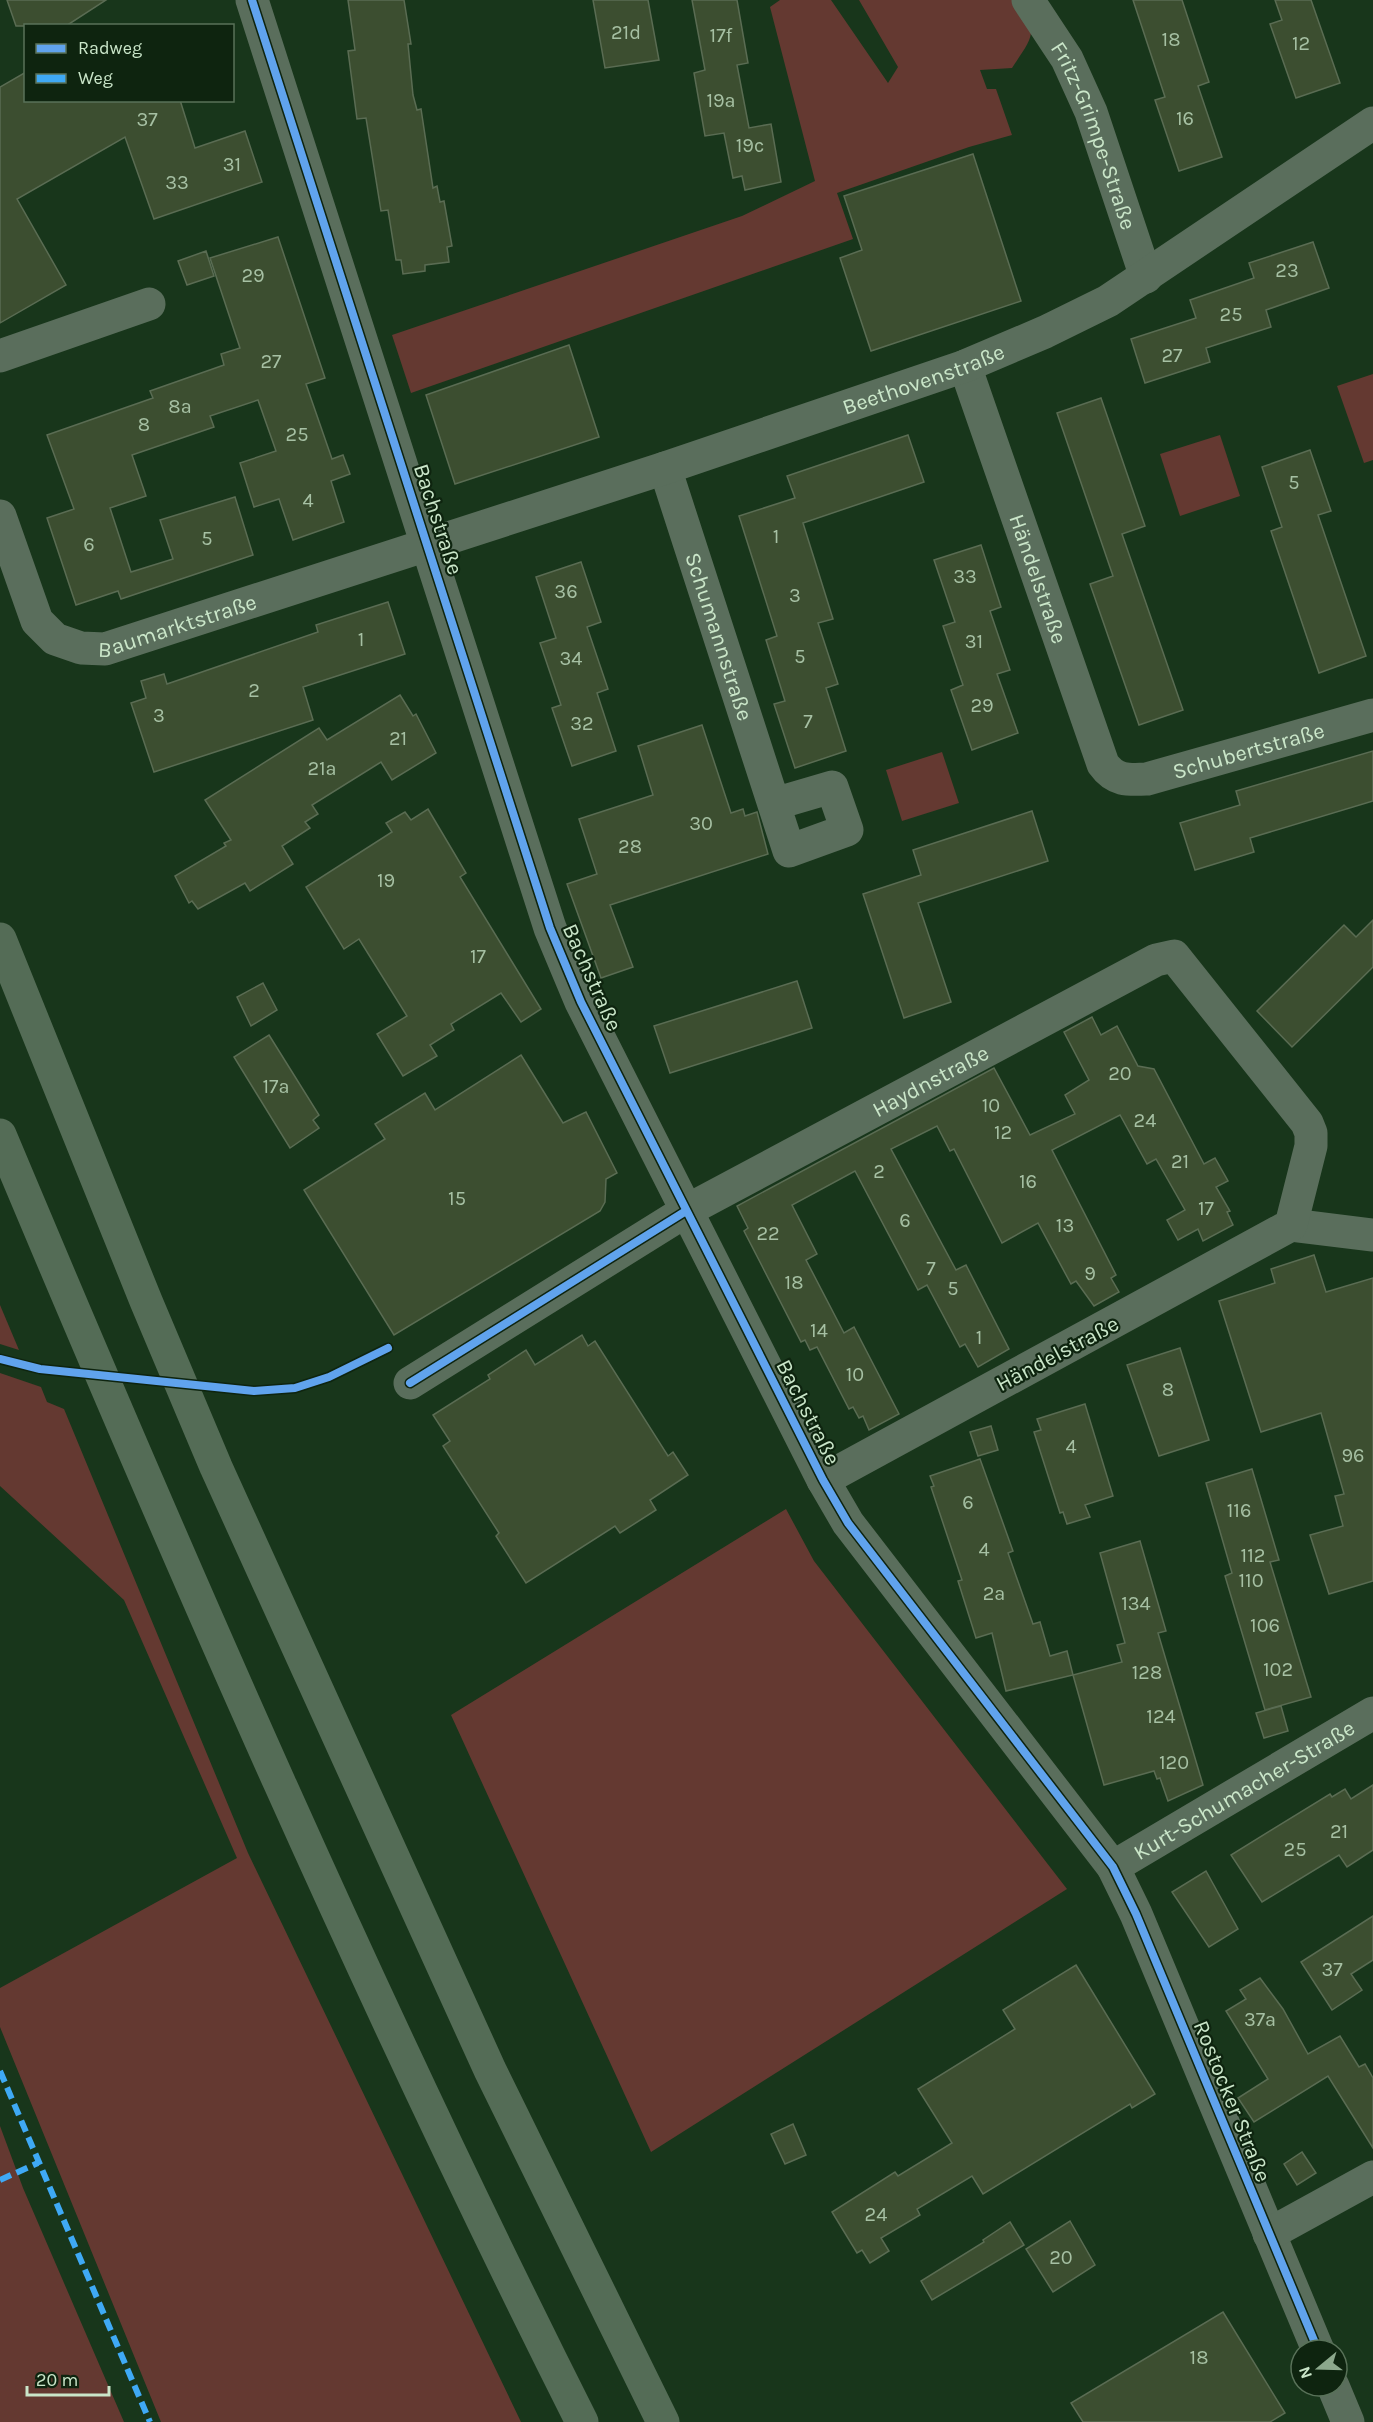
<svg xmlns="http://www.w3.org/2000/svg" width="1373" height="2422" font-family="Karla,sans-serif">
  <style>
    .green { fill: #643931 }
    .building { fill: #3c4e30; stroke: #5a6c53; stroke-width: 1.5 }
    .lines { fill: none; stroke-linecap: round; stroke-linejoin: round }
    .minor { stroke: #5a6e5c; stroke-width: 33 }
    .motorway { stroke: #546c56; stroke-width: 33 }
    .quiet { stroke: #3fa9f5; stroke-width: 6; stroke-dasharray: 12 6; stroke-linecap: butt }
    .cycleway-casing { stroke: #0e240f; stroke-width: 11 }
    .cycleway { stroke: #60a3ed; stroke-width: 8 }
    .labels { text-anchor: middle; stroke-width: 4.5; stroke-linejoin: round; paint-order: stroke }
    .number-label { font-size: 20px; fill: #a6c0a3 }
    .street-label { font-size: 22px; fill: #cae6c9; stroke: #0e240f }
  </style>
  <rect width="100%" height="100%" fill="#18361b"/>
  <g class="green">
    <path d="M780,0H831L888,83L898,67L859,0H1018C1041,31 1031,39 1012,68L980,70L987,89H996L1012,135L969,147L837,193L853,239L411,393L392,335L742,216L815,181L770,7Z"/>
    <path d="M1373,374V460L1364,463L1337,386Z"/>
    <path d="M1220,435L1240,496L1180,516L1160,454Z"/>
    <path d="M942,752L959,803L902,821L886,770Z"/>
    <path d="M0,1305L19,1350L0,1344Z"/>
    <path d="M0,1373L41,1387L47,1402L64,1409L248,1853L521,2422H161L0,2027V1988L237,1858L124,1600L0,1486Z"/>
    <path d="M786,1509L814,1561L1067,1889L651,2152L451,1715Z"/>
    <path d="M0,2126L23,2188L124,2422H0Z"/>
  </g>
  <g class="building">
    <path d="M7,0H106L66,26H16Z"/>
    <path d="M348,0H404L411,44H408L413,95L417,110L421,109L433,188L437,186L440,202L444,201L452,246L447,247L449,262L425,265V271L403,274L401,260H396L388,210L381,211L366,118L357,119L348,51L355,50Z"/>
    <path d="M593,0H648L659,60L605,68Z"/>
    <path d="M692,0H737L748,63L737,65L749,128L771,124L781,182L745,190L742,176L733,178L724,133L705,136L694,73L705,70Z"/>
    <path d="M1133,0H1182L1209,82L1198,86L1222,157L1179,171L1155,100L1165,97Z"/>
    <path d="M1275,0H1311L1340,83L1296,98L1270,24L1282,20Z"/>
    <path d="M26,72V100H180L195,148L245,131L262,182L154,219L125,137L17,199L66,285L0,323V87Z"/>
    <path d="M973,154L1021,301L871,351L840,258L862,250L844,196Z"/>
    <path d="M278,237L325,378L306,384L332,459L343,455L350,474L331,481L344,522L293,540L279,499L254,507L240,463L276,451L258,400L210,416L214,427L132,455L146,496L110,508L131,572L173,559L160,520L235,497L253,555L121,599L118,591L76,605L47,518L74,509L47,435L153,398L150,391L224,365L221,354L240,348L210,258Z"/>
    <path d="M1313,242L1329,288L1266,310L1271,327L1206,348L1210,362L1145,383L1131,339L1196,318L1190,300L1254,278L1249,263Z"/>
    <path d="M206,251L214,276L187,285L178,261Z"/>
    <path d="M569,345L599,437L455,484L426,395Z"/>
    <path d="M1101,398L1145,526L1122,534L1183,710L1139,725L1090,584L1113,576L1057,413Z"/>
    <path d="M908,435L924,482L803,523L833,619L818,623L838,684L826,688L846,751L795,768L774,704L785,701L766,640L777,636L739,516L795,498L787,476Z"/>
    <path d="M1310,450L1331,511L1318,515L1366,656L1319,673L1271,531L1282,527L1262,467Z"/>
    <path d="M981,545L1001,607L990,611L1010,670L997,674L1018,733L972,750L951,690L963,685L943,626L955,622L934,560Z"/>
    <path d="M581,562L601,622L587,627L608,689L597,693L616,751L572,766L552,708L561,705L540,643L556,638L536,577Z"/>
    <path d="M388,602L405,654L303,687L313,720L154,772L131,703L146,698L141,681L164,674L167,684L318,632L316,625Z"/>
    <path d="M400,695L413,716L416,714L436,753L392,780L381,762L312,805L318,814L305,822L310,828L282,846L293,864L250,891L245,883L198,909L192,901L189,903L175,876L226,846L224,843L231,840L205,800L319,728L327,740Z"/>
    <path d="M702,725L731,813L743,809L745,816L757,812L768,854L610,905L633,967L601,978L567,884L597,874L579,819L653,795L638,746Z"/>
    <path d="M1373,751V801L1250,838L1254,852L1195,870L1180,823L1240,805L1236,791Z"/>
    <path d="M428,809L466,873L460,877L541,1009L521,1022L501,993L451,1024L454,1030L430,1045L437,1056L403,1076L377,1034L407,1016L359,939L344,949L306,887L392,832L386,823L405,812L411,820Z"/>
    <path d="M1032,811L1048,861L918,903L951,1002L904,1018L863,894L921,875L913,850Z"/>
    <path d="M1373,920V967L1292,1047L1257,1011L1344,925L1356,937Z"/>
    <path d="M797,981L812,1028L670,1073L654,1026Z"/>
    <path d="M263,983L277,1010L251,1026L237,997Z"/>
    <path d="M1092,1017L1101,1035L1117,1026L1138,1066L1154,1069L1204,1164L1215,1158L1228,1181L1216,1187L1230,1211L1227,1212L1233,1225L1203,1241L1198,1229L1178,1240L1167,1220L1185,1210L1156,1159L1147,1164L1120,1115L1052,1150L1116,1275L1111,1278L1119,1292L1094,1306L1076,1281L1071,1284L1038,1223L1002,1243L954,1149L950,1151L937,1126L891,1149L956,1270L966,1265L1009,1349L978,1367L965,1344L960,1347L927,1285L918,1290L855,1171L792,1205L817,1254L806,1260L844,1333L854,1327L899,1414L869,1430L863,1416L859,1418L853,1407L849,1409L817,1347L810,1350L805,1340L801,1342L744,1231L748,1228L737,1206L994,1068L1030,1135L1075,1114L1065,1095L1089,1080L1064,1032Z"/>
    <path d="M269,1035L319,1115L313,1120L319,1128L290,1148L234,1057Z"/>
    <path d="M521,1055L563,1123L586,1112L617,1173L606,1179L605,1202L600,1211L394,1335L304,1190L385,1139L375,1124L425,1093L435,1110Z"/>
    <path d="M1314,1255L1326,1292L1373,1278V1581L1329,1594L1310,1535L1343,1526L1335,1496L1344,1494L1321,1413L1261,1432L1219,1301L1275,1283L1271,1269Z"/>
    <path d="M582,1335L588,1346L595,1341L668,1456L673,1452L688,1475L650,1500L656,1510L620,1533L615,1526L526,1583L496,1536L499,1533L443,1446L450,1441L433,1415L490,1379L488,1375L526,1350L535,1365Z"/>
    <path d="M1180,1348L1209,1440L1159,1456L1127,1365Z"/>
    <path d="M1085,1404L1113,1496L1085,1505L1090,1517L1067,1524L1063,1512L1060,1513L1034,1432L1041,1430L1037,1419Z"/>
    <path d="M991,1426L998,1450L978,1456L970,1432Z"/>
    <path d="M980,1459L1013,1551L1008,1553L1033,1624L1040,1622L1050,1656L1067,1651L1073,1675L1006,1691L992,1633L976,1638L958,1581L962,1580L931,1487L934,1486L930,1476Z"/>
    <path d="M1252,1469L1279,1560L1270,1562L1311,1697L1265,1710L1225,1576L1232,1573L1206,1483Z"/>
    <path d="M1140,1541L1166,1631L1158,1633L1203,1785L1168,1801L1160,1778L1157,1779L1154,1771L1104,1785L1073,1675L1122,1662L1117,1645L1125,1643L1100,1553Z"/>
    <path d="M1281,1706L1288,1731L1264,1738L1256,1713Z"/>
    <path d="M1373,1785V1850L1347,1867L1339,1855L1262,1902L1231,1855L1330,1794L1332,1797L1345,1789L1351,1799Z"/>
    <path d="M1206,1871L1238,1929L1209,1947L1172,1892Z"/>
    <path d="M1373,1916V1960L1351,1974L1362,1990L1332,2010L1301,1962Z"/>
    <path d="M1076,1965L1155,2094L1132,2108L1130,2104L983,2194L972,2176L917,2209L920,2215L881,2238L889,2251L870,2263L862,2250L857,2253L832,2212L895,2172L898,2176L952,2143L918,2089L1015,2029L1003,2010Z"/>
    <path d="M1260,1978L1283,2009L1308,2054L1340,2036L1359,2067L1365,2064L1373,2078V2148L1328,2076L1254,2122L1238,2098L1268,2079L1226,2011L1246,1999L1240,1990Z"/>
    <path d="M793,2124L806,2155L785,2164L771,2134Z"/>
    <path d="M1302,2152L1316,2173L1297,2185L1284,2164Z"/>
    <path d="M1070,2221L1095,2265L1053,2292L1026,2249Z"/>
    <path d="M1010,2222L1024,2245L932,2300L921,2281L984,2242L983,2240Z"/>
    <path d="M1223,2312L1285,2413L1270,2422H1083L1071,2403Z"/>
  </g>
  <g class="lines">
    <g class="minor">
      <path d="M252,0L550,928L581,1002L823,1480L848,1523L1113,1867L1136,1914L1318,2350"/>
      <path id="s1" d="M1028,0L1067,59L1091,112L1146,277"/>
      <path d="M0,356L149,304"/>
      <path id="s2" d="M965,366L1103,764C1115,781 1128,780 1147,779L1373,715"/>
      <path id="s3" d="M665,468L789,851L847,830L832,787L774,804"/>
      <path id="s4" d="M0,516L37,621L55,639L81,648L105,649L665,468L965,366L1045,332L1108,301L1373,123"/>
      <path d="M1291,1225L1373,1235"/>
      <path id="s5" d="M410,1383L686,1211L1156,960L1174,956L1307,1123L1311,1133V1146L1291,1225L823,1480"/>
      <path id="s6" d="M1113,1867L1373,1713"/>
      <path d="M1269,2234L1373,2177"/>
      <path d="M1333,2386L1348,2422"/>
    </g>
    <g class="motorway">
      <path d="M0,939L146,1301L216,1467L490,2070L663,2422"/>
      <path d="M0,1135C182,1569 370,2001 582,2422"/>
    </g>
    <g class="quiet">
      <path d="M0,2071L150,2422"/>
      <path d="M0,2180L38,2163"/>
    </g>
    <defs>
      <g id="cycleway">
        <path d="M252,0L550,928L581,1002L823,1480L848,1523L1113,1867L1136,1914L1318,2350"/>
        <path d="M0,1359L40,1369L254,1391L295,1388L329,1377L388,1348"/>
        <path d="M410,1383L686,1211"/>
      </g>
    </defs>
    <use href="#cycleway" class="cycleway-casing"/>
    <use href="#cycleway" class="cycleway"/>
  </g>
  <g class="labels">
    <g class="number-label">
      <text x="626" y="39">21d</text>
      <text x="721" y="42">17f</text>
      <text x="1171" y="46">18</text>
      <text x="1301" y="50">12</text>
      <text x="721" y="107">19a</text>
      <text x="1185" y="125">16</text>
      <text x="147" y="126">37</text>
      <text x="750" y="152">19c</text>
      <text x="232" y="171">31</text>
      <text x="177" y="189">33</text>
      <text x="1287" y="277">23</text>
      <text x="253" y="282">29</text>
      <text x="1231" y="321">25</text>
      <text x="1172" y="362">27</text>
      <text x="271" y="368">27</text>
      <text x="180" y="413">8a</text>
      <text x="144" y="431">8</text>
      <text x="297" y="441">25</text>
      <text x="1294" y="489">5</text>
      <text x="308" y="507">4</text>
      <text x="776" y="543">1</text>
      <text x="207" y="545">5</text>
      <text x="89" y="551">6</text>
      <text x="965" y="583">33</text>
      <text x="566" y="598">36</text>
      <text x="795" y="602">3</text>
      <text x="361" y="646">1</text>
      <text x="974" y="648">31</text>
      <text x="800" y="663">5</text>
      <text x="571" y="665">34</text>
      <text x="254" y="697">2</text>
      <text x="982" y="712">29</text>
      <text x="159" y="722">3</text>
      <text x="808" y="728">7</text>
      <text x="582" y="730">32</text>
      <text x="398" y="745">21</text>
      <text x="322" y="775">21a</text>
      <text x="701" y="830">30</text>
      <text x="630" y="853">28</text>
      <text x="386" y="887">19</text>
      <text x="478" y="963">17</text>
      <text x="1120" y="1080">20</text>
      <text x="276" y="1093">17a</text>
      <text x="991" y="1112">10</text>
      <text x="1145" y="1127">24</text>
      <text x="1003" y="1139">12</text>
      <text x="1180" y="1168">21</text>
      <text x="879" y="1178">2</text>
      <text x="1028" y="1188">16</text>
      <text x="457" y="1205">15</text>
      <text x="1206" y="1215">17</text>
      <text x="905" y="1227">6</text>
      <text x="1065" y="1232">13</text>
      <text x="768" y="1240">22</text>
      <text x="931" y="1275">7</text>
      <text x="1090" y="1280">9</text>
      <text x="794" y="1289">18</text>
      <text x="953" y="1295">5</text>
      <text x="819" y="1337">14</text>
      <text x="979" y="1344">1</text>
      <text x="855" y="1381">10</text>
      <text x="1168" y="1396">8</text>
      <text x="1071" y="1453">4</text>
      <text x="1353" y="1462">96</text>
      <text x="968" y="1509">6</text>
      <text x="1239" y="1517">116</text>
      <text x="984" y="1556">4</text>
      <text x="1253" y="1562">112</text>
      <text x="1251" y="1587">110</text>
      <text x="994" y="1600">2a</text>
      <text x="1136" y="1610">134</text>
      <text x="1265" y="1632">106</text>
      <text x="1278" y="1676">102</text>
      <text x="1147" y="1679">128</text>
      <text x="1161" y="1723">124</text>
      <text x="1174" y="1769">120</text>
      <text x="1339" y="1838">21</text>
      <text x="1295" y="1856">25</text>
      <text x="1332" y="1976">37</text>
      <text x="1260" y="2026">37a</text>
      <text x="876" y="2221">24</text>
      <text x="1061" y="2264">20</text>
      <text x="1199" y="2364">18</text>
    </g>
    <g class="street-label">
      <text dy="8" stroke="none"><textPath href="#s1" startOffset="152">Fritz-Grimpe-Straße</textPath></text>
      <text dy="8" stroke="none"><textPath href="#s4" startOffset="1050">Beethovenstraße</textPath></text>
      <text transform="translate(439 519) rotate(72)" y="8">Bachstraße</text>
      <text dy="8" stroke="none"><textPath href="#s2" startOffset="225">Händelstraße</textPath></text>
      <text dy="8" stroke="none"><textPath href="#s4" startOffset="264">Baumarktstraße</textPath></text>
      <text dy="8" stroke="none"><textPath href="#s3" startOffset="177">Schumannstraße</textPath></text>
      <text dy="8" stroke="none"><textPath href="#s2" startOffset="576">Schubertstraße</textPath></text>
      <text transform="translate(593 977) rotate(66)" y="8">Bachstraße</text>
      <text dy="8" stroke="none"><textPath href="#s5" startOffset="602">Haydnstraße</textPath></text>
      <text transform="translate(1057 1353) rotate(-28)" y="8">Händelstraße</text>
      <text transform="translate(809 1412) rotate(63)" y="8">Bachstraße</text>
      <text dy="8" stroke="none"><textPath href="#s6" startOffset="152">Kurt-Schumacher-Straße</textPath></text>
      <text transform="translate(1233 2101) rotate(68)" y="8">Rostocker Straße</text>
    </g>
  </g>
  <rect x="24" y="24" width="210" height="78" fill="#0e240f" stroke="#597259" stroke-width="1.5"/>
  <rect x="36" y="44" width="30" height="9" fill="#60a3ed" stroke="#597259" stroke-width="1.5"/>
  <text x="78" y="54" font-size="18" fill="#cae6c9">Radweg</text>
  <rect x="36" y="74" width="30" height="9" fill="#3fa9f5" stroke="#597259" stroke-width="1.5"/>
  <text x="78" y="84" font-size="18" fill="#cae6c9">Weg</text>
  <g transform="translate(1319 2368) rotate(251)"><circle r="28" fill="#0e240f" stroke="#597259" stroke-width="1.5"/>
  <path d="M0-4.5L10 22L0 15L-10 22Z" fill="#8ca88c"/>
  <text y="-9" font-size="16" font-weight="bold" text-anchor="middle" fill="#cae6c9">N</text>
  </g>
  <path d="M27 2386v9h82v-9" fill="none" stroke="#cae6c9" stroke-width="3"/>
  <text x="36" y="2386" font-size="18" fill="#cae6c9" stroke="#0e240f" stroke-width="4.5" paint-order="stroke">20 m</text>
</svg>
